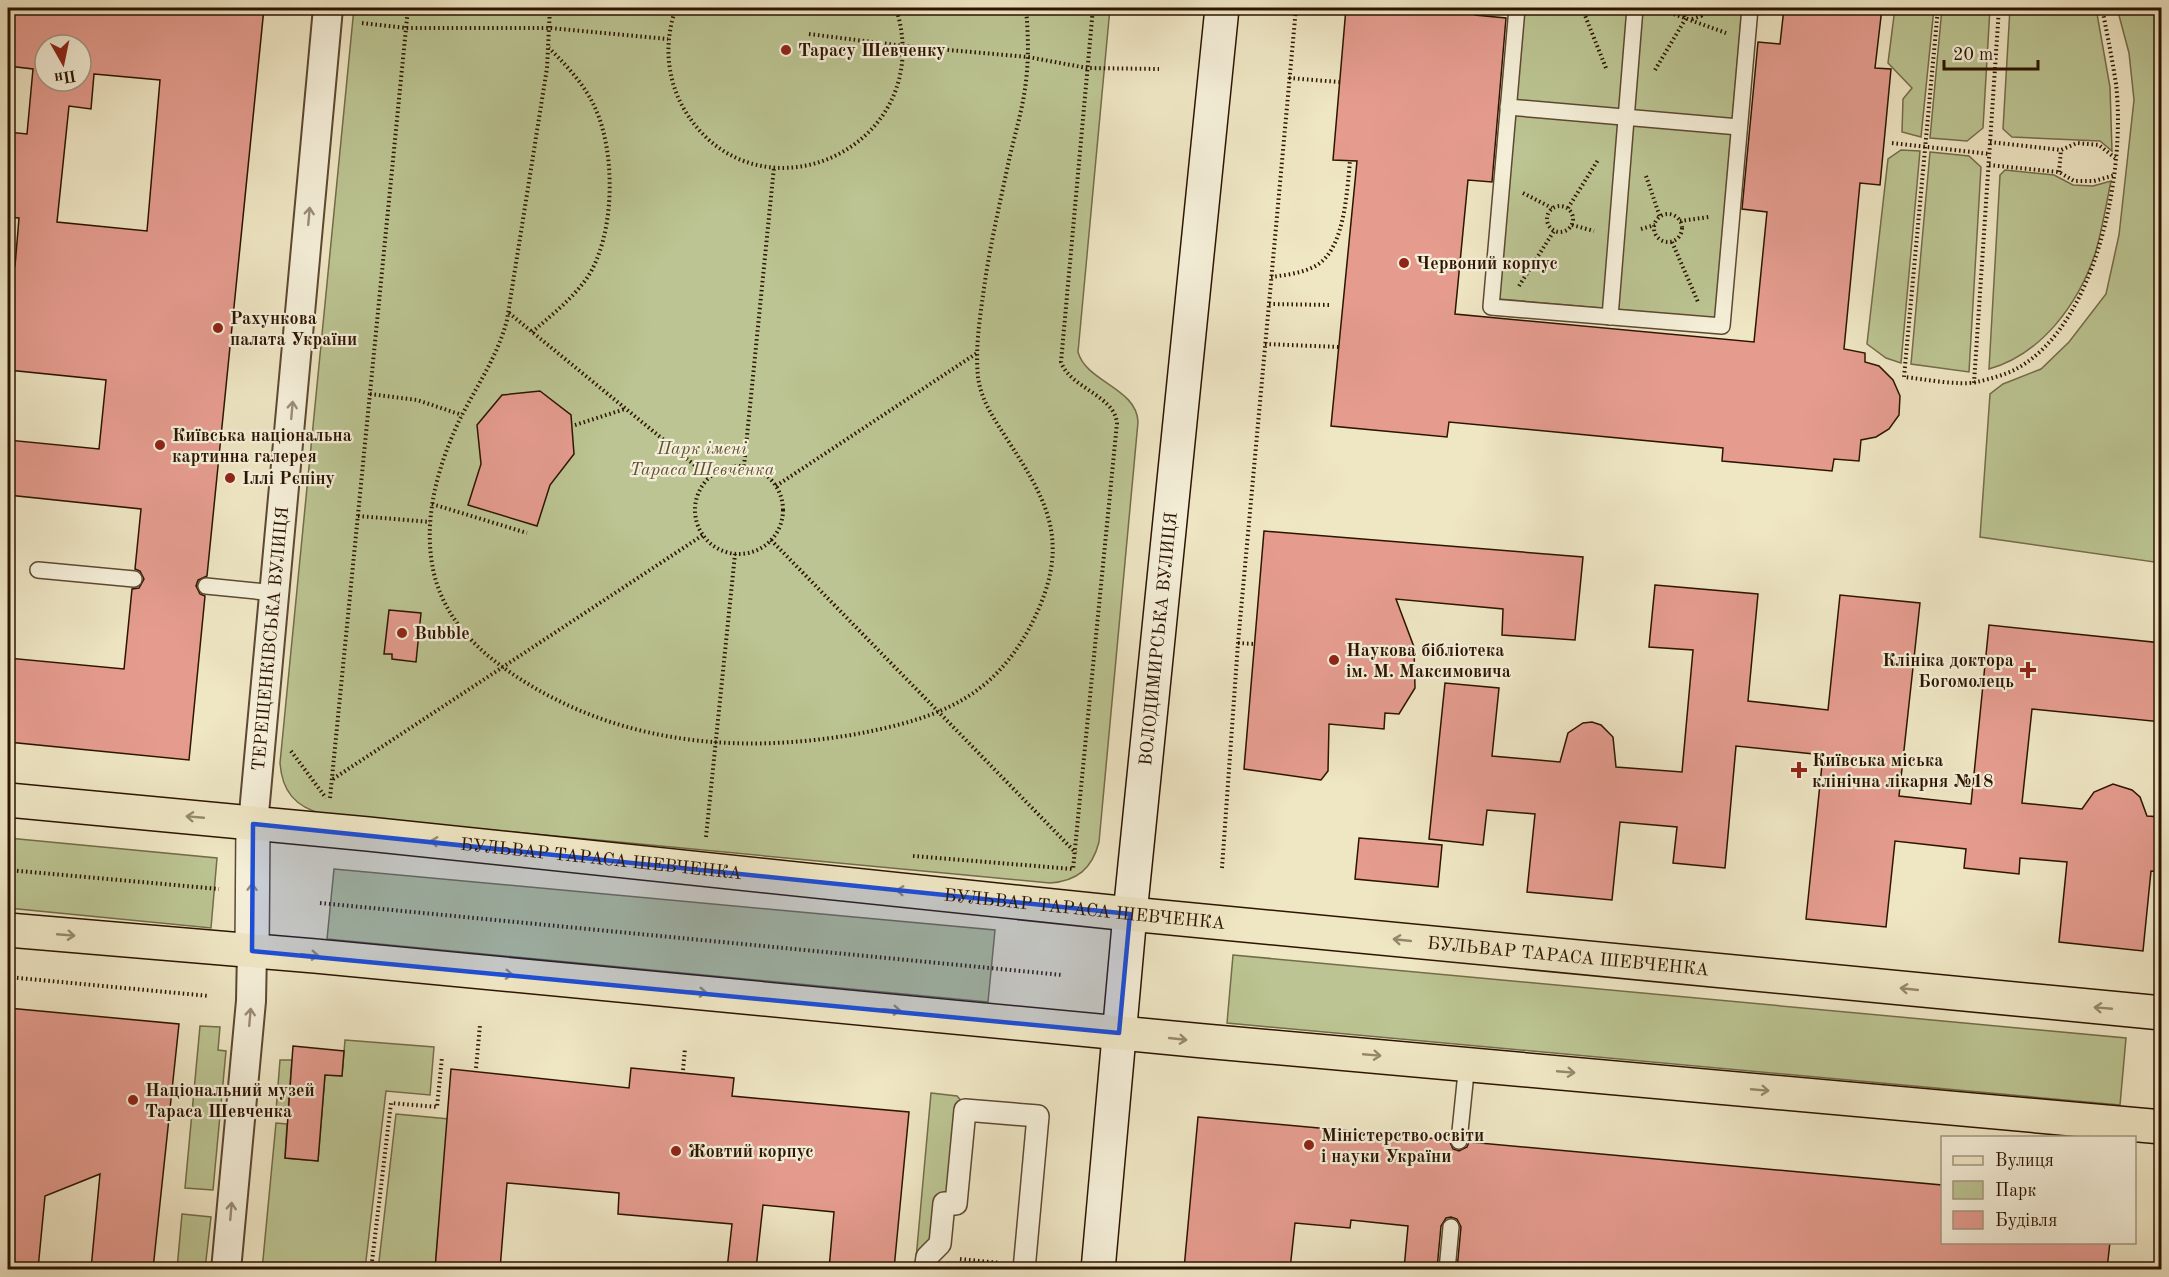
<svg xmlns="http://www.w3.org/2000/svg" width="2169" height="1277" font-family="'Old Standard TT',serif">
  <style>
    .green { fill: #bbc492; stroke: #746c49; stroke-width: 1.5 }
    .building { fill: #e59c8f; stroke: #2c1400; stroke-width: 1.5; fill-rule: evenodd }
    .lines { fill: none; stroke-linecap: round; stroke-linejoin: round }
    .service-casing { stroke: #5d4831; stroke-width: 18 }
    .pedestrian-casing { stroke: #5d4831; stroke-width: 24 }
    .minor-casing { stroke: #5d4831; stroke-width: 32 }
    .tertiary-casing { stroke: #5d4831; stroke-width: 36 }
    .secondary-casing { stroke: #2c1400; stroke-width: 36 }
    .primary-casing { stroke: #2c1400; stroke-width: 36 }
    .path { stroke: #2c1400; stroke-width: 4; stroke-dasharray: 1.5 3; stroke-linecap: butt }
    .service { stroke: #f5efd9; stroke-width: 15 }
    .pedestrian { stroke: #f5efd9; stroke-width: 21 }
    .minor { stroke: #f5efd9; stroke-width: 28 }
    .tertiary { stroke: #f5efd9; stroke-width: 33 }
    .secondary { stroke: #f5efd9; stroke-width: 33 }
    .primary { stroke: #efe6c4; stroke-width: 33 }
    .oneway { stroke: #9b8c77 }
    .oneway2 { stroke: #97886c }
    .marked { fill: #1d4ed8; fill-opacity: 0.2; stroke: #1d4ed8; stroke-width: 4.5; stroke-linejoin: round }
    .poi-dot { fill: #8f2418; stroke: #f5efd9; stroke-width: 2 }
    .labels { text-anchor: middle; stroke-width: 4.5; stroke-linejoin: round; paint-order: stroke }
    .poi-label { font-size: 18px; font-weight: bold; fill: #2c1400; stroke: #f5efd9; text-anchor: start }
    .park-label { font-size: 18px; font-style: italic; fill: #5e5233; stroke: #f5efd9 }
    .street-label { font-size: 18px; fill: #2c1400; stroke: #f5efd9 }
  </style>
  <rect width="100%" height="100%" fill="#efe6c4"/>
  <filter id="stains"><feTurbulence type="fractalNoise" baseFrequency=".00333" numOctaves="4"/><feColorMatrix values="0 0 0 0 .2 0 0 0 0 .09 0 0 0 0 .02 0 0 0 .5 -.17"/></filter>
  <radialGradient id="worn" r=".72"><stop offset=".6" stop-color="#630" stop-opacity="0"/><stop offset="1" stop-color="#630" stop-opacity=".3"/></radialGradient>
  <g class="green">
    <path d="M354,8H1110L1078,352C1086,382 1137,388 1138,422L1099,842C1092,869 1077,881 1050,883L323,814C295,807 282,791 280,763Z"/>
    <path d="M1524,8H1742L1715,318L1499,299Z"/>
    <path d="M1895,8H1934L1921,137L1902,132L1903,99L1912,88L1888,63Z"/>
    <path d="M1942,8H1990L1983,128L1967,141L1930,138Z"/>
    <path d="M2010,8H2096L2110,87L2112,151L2100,141L2012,137L2003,129Z"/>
    <path d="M2117,8H2161V563L1980,537L1990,394L2003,384L2041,369L2069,342L2106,294L2119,235L2134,100L2129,53Z"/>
    <path d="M1901,150L1920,151L1901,363L1886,358L1867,344L1888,159Z"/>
    <path d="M1930,152L1969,156L1981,167L1969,372L1911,364Z"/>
    <path d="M2005,170L2054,175L2073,185L2093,186L2111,181C2106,205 2102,231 2095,254C2078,304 2042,354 1989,369L2000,175Z"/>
    <path d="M8,838L217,858L211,928L8,908Z"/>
    <path d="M334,869L995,930L988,1002L327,939Z"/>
    <path d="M1233,955L2126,1038L2120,1105L1227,1023Z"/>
    <path d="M200,1026L220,1027L218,1050L226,1051L213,1190L185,1188Z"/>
    <path d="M345,1040L434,1047L430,1095L386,1091L365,1269L262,1270L276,1123L287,1124L285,1158L318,1161L325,1075L342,1076Z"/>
    <path d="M280,1060H292L288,1111H276Z"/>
    <path d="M931,1093L957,1096L964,1104L940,1244L915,1270Z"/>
    <path d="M396,1114L449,1119L435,1269L378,1270Z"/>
    <path d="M182,1214L211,1217L205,1269H177Z"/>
  </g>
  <g class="building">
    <path d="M8,8H264L207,576L198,580L196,586L200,594L205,596L189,760L8,742V658L124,669L132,589L139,588L144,579L140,571L135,569L141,509L8,495V440L99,449L106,380L8,370V266H15L19,218L8,217V132L27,134L33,69L8,66ZM45,45H81V81H45ZM94,74L160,80L147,231L57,222L69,106L91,109Z"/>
    <path d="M1346,8H1476L1475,15L1506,18L1492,182L1468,180L1455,314L1754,342L1767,212L1742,209L1758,42L1780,44L1784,8H1882L1875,68L1891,69L1880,185L1860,183L1844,349L1865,353V362L1879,366L1893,380L1900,396L1899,415L1889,429L1876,437L1861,440L1859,461L1834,459L1832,471L1722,461L1723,448L1449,422L1447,437L1331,426L1357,161L1333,160Z"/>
    <path d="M540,391L571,415L574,454L550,485L537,526L468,505L481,464L477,425L502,395Z"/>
    <path d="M1264,531L1583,557L1575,640L1502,635L1503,609L1396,599L1414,647L1415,688L1399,714L1385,713L1384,729L1329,724L1328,771L1321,780L1244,769Z"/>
    <path d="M1655,585L1758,594L1748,701L1828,710L1840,595L1920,603L1899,796L1971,804L1989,625L2162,643V722L2032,709L2022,803L2082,809L2094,792L2113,784L2132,790L2140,797L2147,816L2162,817V872L2151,871L2143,951L2059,942L2067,862L2020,858L2019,874L1964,868L1966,849L1895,841L1886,927L1806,919L1823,755L1736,746L1725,868L1673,863L1677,827L1620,822L1612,900L1527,892L1535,814L1487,810L1483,845L1429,839L1445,683L1499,688L1492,756L1560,762L1568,733L1583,723L1592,722L1601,725L1613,737L1616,767L1682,772L1693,650L1649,647Z"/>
    <path d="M389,610L421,613L416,662L392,659V654H384Z"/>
    <path d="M1359,838L1442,845L1438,887L1355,879Z"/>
    <path d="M8,1008L179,1024L153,1269H91L100,1174L45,1196L38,1269H8Z"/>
    <path d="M293,1046L344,1051L342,1076L325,1075L318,1161L285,1158Z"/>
    <path d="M631,1068L734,1078L732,1096L909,1112L894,1269H829L834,1212L763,1205L756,1269H727L732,1224L618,1214L619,1193L507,1183L500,1269H435L451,1069L629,1088Z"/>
    <path d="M1198,1117L1449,1140L1453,1149L1459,1151L1467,1147L1469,1142L1942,1185V1242H2110L2107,1269H1457L1461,1227L1457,1219L1451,1217L1446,1218L1441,1226L1437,1269H1404L1408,1226L1351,1220L1350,1228L1295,1223L1290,1269H1184Z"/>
  </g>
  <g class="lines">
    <defs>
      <g id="service">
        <path d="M1517,8L1491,307L1722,326L1750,8"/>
        <path d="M1508,107L1739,127"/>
        <path d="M1610,317L1635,8"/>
        <path d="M38,570L134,579"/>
        <path d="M206,586L275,593"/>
        <path d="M1459,1141L1467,1063"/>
        <path d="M1447,1270L1451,1227"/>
      </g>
      <path id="pedestrian" d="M925,1270L927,1257L940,1244L944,1203L956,1204L965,1110L1038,1116L1024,1270"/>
      <g id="minor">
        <path id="s1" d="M253,824L328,8"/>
        <path d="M226,1270L251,1001L252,951"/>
      </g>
      <path id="tertiary" d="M252,951L253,824"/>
      <g id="secondary">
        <path id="s2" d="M1098,1270L1130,914L1222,8"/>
      </g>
      <g id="primary">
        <path id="s3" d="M8,800L368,834L1130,914L2162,1013"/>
        <path d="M8,930L315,956L1204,1041L2162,1127"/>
      </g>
    </defs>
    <use href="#service" class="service-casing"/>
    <use href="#pedestrian" class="pedestrian-casing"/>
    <use href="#minor" class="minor-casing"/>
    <use href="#tertiary" class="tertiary-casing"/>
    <use href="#secondary" class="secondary-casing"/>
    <use href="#primary" class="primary-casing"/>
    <g class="path">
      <path d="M550,8L547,68L507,320C498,355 478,384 462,415C441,457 425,509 431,556C436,605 466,641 504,668C610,744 737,756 862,733C901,725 943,715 976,691C1004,671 1025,641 1039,608C1070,536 1044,496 1005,436C993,417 981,400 978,377C975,348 980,317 984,288C990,245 1000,203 1009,160C1015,134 1023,108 1026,81C1029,56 1028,32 1026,8"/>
      <path d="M676,8C664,41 666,78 684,109C755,230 940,149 896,8"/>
      <path d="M1582,8L1606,68"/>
      <path d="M1657,8L1726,33"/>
      <path d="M1680,8L1685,17"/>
      <path d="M1938,8L1904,377C1924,379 1959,386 1977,382C1989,379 2005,375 2016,369C2098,325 2126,168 2116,84C2112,58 2107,33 2102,8"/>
      <path d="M1539,12L1574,8"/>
      <path d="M1692,19L1701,16L1705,8"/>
      <path d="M362,23L406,28H550L668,39"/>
      <path d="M809,34L904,46L1028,57L1087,68L1159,69"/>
      <path d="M1655,70L1686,18"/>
      <path d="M1289,78L1339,82"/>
      <path d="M1990,142L2061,150L2077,143L2099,145L2115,158"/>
      <path d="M1892,143L1990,154"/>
      <path d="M1989,165L2059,172L2074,181H2094L2115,175"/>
      <path d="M2059,172L2061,150"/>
      <path d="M1646,176L1660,217"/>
      <path d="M1523,193L1552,208"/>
      <circle cx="1560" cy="219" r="13"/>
      <path d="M1568,208L1598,160"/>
      <circle cx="1668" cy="228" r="14"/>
      <path d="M1680,221L1709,217"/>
      <path d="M1572,225L1594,231"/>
      <path d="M1641,229L1655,225"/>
      <path d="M1672,242L1698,302"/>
      <path d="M1271,277C1286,275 1304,273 1317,265C1345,248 1347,190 1350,161"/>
      <path d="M1519,286L1554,231"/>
      <path d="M1269,304L1332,305"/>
      <path d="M509,313L709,477"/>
      <path d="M532,332C551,316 572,299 587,278C615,236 616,155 596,110C586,86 567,66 549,48"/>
      <path d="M1265,344L1339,347"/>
      <path d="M1974,383L1999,8"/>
      <path d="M370,394L417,400L462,415"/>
      <path d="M575,425L625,409"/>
      <path d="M744,466L774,167"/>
      <circle cx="739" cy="510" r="44"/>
      <path d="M776,486L977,353"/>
      <path d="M432,504L527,533"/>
      <path d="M358,516L430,522"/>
      <path d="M771,540L1076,853"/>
      <path d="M1238,643L1254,644"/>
      <path d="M291,751L326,798"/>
      <path d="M333,779L703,535"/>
      <path d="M330,798L408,8"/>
      <path d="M706,837L735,554"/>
      <path d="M913,856L1073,869L1117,423C1114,395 1070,388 1061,362L1093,8"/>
      <path d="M1222,868L1238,643L1296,8"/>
      <path d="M8,870L219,889"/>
      <path d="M320,903L1062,975"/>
      <path d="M8,977L209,996"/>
      <path d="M476,1068L480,1025"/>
      <path d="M683,1070L685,1048"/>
      <path d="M960,1259L1000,1263"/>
      <path d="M371,1270L391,1103L437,1107L442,1057"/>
      <path d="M2157,1270L2162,1220"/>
    </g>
    <use href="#service" class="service"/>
    <use href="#pedestrian" class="pedestrian"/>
    <use href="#minor" class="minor"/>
    <use href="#tertiary" class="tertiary"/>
    <use href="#secondary" class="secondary"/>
    <use href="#primary" class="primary"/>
  </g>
  <defs><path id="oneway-shaft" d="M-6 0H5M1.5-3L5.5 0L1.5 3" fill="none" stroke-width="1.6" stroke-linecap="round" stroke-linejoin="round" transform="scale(1.5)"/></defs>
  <g class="oneway">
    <use href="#oneway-shaft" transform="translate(309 216) rotate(-85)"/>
    <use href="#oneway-shaft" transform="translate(292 410) rotate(-85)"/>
    <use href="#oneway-shaft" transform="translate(252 892) rotate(-89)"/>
    <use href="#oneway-shaft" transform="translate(250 1017) rotate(-85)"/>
    <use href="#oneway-shaft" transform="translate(231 1211) rotate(-85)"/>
  </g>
  <g class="oneway2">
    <use href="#oneway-shaft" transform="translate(195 817) rotate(-175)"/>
    <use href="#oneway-shaft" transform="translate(439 842) rotate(-174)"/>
    <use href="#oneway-shaft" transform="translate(905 891) rotate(-174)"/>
    <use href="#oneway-shaft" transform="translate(66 935) rotate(5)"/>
    <use href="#oneway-shaft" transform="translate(1402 940) rotate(-174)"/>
    <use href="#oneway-shaft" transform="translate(310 955) rotate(5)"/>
    <use href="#oneway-shaft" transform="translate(504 974) rotate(5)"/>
    <use href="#oneway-shaft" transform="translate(1909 989) rotate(-174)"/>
    <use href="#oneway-shaft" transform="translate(698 992) rotate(5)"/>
    <use href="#oneway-shaft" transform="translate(2103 1008) rotate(-175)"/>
    <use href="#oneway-shaft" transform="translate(892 1010) rotate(5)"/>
    <use href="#oneway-shaft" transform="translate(1178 1039) rotate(6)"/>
    <use href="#oneway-shaft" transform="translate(1372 1055) rotate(5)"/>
    <use href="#oneway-shaft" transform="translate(1566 1072) rotate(5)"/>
    <use href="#oneway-shaft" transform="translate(1760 1090) rotate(5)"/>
  </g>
  <path class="marked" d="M253,824L1130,914L1119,1033L252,951Z"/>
  <g class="poi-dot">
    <circle cx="786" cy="50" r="6"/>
    <circle cx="1404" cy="263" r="6"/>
    <circle cx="218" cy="328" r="6"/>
    <circle cx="160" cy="445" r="6"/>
    <circle cx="230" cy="478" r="6"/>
    <circle cx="402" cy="633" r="6"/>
    <circle cx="1334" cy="660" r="6"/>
    <path d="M2025 661h6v6h6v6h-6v6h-6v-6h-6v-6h6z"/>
    <path d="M1796 761h6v6h6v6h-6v6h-6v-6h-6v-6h6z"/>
    <circle cx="133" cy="1100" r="6"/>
    <circle cx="1309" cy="1145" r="6"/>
    <circle cx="676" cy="1151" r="6"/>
  </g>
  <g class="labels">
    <g class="poi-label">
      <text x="798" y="56">Тарасу Шевченку</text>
      <text x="1416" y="269">Червоний корпус</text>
      <text x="230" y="324">Рахункова<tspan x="230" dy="21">палата України</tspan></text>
      <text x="172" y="441">Київська національна<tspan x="172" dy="21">картинна галерея</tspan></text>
      <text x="242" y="484">Іллі Рєпіну</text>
      <text x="414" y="639">Bubble</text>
      <text x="1346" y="656">Наукова бібліотека<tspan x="1346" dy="21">ім. М. Максимовича</tspan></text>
      <text x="2014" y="666" text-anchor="end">Клініка доктора<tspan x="2014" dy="21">Богомолець</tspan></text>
      <text x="1812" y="766">Київська міська<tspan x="1812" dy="21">клінічна лікарня №18</tspan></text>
      <text x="145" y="1096">Національний музей<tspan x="145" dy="21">Тараса Шевченка</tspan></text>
      <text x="1321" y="1141">Міністерство освіти<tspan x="1321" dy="21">і науки України</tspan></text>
      <text x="688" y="1157">Жовтий корпус</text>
    </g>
    <g class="park-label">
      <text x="702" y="454">Парк імені<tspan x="702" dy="21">Тараса Шевченка</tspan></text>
    </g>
    <g class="street-label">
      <text dy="6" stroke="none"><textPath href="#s1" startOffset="186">ТЕРЕЩЕНКІВСЬКА ВУЛИЦЯ</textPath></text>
      <text dy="6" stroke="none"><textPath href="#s2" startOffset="634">ВОЛОДИМИРСЬКА ВУЛИЦЯ</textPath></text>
      <text dy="6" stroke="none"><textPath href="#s3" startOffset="596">БУЛЬВАР ТАРАСА ШЕВЧЕНКА</textPath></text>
      <text dy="6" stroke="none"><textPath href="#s3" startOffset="1082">БУЛЬВАР ТАРАСА ШЕВЧЕНКА</textPath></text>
      <text dy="6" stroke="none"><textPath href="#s3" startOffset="1568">БУЛЬВАР ТАРАСА ШЕВЧЕНКА</textPath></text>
    </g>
  </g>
  <rect width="2169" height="1277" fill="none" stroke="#efe6c4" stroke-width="30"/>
  <rect x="9" y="9" width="2151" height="1259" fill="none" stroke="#2c1400" stroke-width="3"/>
  <rect x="15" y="15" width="2139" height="1247" fill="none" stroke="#2c1400" stroke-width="1.5"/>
  <rect x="1941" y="1136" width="195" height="108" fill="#f5efd9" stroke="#a59782" stroke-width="1.5"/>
  <rect x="1953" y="1156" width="30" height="9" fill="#efe6c4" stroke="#a59782" stroke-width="1.5"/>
  <text x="1995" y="1166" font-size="18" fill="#2c1400">Вулиця</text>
  <rect x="1953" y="1181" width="30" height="18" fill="#bbc492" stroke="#a59782" stroke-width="1.5"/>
  <text x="1995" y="1196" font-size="18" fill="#2c1400">Парк</text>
  <rect x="1953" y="1211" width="30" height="18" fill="#e59c8f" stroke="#a59782" stroke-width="1.5"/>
  <text x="1995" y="1226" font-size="18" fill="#2c1400">Будівля</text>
  <g transform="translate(63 63) rotate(171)"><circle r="28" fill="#f5efd9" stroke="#a59782" stroke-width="1.5"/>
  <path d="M0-4.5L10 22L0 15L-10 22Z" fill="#8f2418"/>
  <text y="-9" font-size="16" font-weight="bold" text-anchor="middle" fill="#2c1400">Пн</text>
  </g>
  <path d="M1944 60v9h94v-9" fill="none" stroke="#2c1400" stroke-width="3"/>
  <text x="1953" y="60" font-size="18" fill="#2c1400" stroke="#f5efd9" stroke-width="4.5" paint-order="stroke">20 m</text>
  <rect width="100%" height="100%" filter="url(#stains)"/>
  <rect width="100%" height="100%" fill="url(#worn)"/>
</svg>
